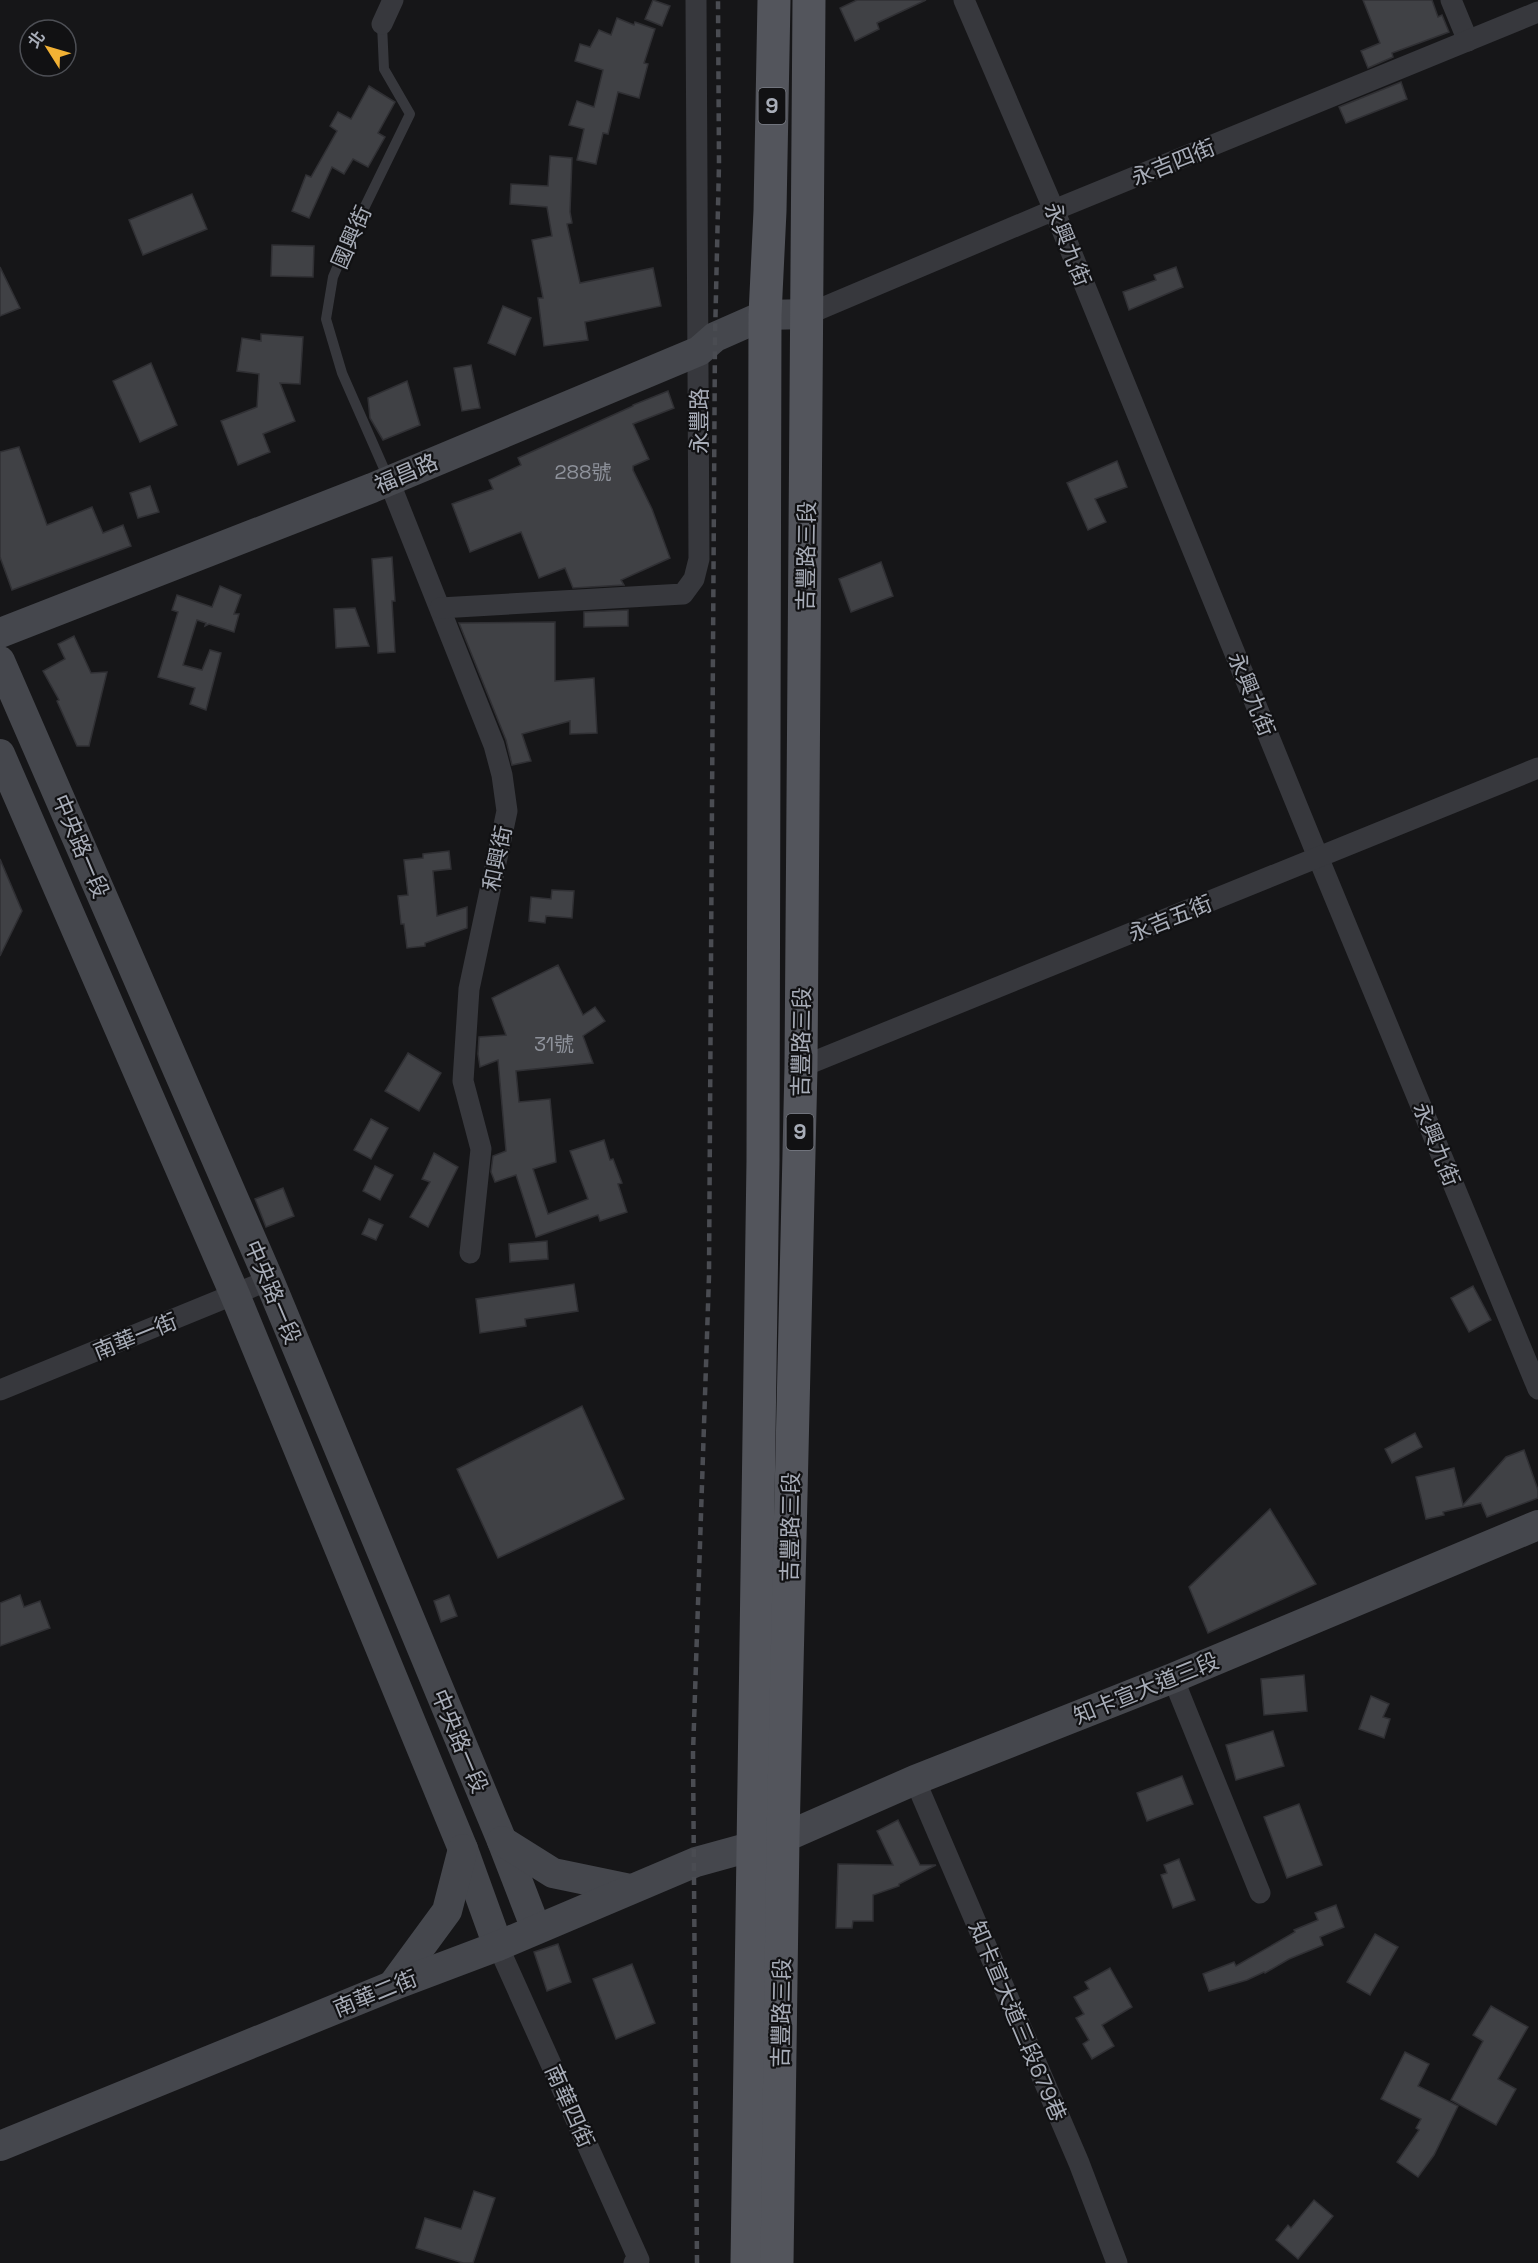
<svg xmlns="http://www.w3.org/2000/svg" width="1538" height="2263" font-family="'Space Grotesk','Noto Sans TC',sans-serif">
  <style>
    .building { fill: #404145; stroke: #303034; stroke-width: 1.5 }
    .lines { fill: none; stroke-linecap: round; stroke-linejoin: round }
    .lane { stroke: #37383d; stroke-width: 10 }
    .street { stroke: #37383d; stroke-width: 21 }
    .secondary { stroke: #45474d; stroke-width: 30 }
    .primary { stroke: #53555c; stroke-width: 33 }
    .rail { stroke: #4a4c52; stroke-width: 4.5; stroke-dasharray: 8 6; stroke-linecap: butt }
    .labels { text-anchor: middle; stroke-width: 4.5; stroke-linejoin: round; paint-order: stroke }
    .number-label { font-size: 20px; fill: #8e929b }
    .shield { fill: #111113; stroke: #7b7e86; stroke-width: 1.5 }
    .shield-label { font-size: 21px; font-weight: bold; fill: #a8adb8 }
    .street-label { font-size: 22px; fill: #a8adb8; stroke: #111113 }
  </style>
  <rect width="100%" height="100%" fill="#161618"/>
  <g class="building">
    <path d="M653,0L670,6L662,26L645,19Z"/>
    <path d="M857,0H926L877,23L879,29L855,41L840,8Z"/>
    <path d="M1363,0H1432L1438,17L1442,15L1449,32L1392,53L1393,57L1368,68L1361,51L1380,43Z"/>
    <path d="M617,18L634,25L635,22L655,29L644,63L648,64L639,98L618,92L608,134L603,133L596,164L577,160L584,129L569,125L577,101L594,107L603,70L575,61L580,44L590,47L599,30L611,35Z"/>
    <path d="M1401,82L1407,99L1346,123L1339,107Z"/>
    <path d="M369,86L395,102L378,133L385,137L368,167L353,159L344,174L332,167L309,218L292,211L306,175L311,177L337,131L330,126L338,112L351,119Z"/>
    <path d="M550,156L572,158L570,212L572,223L567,224L580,283L653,268L661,306L585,322L588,340L544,346L538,298H543L532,240L552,236L547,207L510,204L511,184L548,186Z"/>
    <path d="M192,194L207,229L143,255L129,220Z"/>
    <path d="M272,245L314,246L313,277L271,276Z"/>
    <path d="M0,267L20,308L0,316Z"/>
    <path d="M1176,267L1183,287L1129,310L1123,292L1156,280L1154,275Z"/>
    <path d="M503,306L531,318L515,355L488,343Z"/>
    <path d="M261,334L303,337L300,384L280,383L295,421L263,434L270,452L238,465L221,421L257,407L259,374L237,371L242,338L261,341Z"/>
    <path d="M151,363L177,425L140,442L113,381Z"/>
    <path d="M471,365L480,408L462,411L454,368Z"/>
    <path d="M407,381L420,425L383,440L370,418L368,398Z"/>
    <path d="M668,391L674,408L633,424L649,459L633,466V470L652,509L670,558L621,580L624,585L573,588L565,568L539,578L521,532L470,552L452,504L493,489L489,480L521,465L518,458L633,406V405Z"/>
    <path d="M19,447L47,525L92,507L103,533L123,525L131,546L12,590L0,557V452Z"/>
    <path d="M1117,461L1127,487L1095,499L1106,522L1088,530L1067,483Z"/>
    <path d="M150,486L159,512L138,518L130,493Z"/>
    <path d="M392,557L395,601H392L395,652L378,653L372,559Z"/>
    <path d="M881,562L893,596L851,612L839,579Z"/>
    <path d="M220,586L241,595L234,614H239L234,632L209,624L205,626L206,623L197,620L183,665L202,670L210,650L221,653L206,710L190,704L195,688L158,677L178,612L172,610L177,595L212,607Z"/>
    <path d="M355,608L369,646L336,648L334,609Z"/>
    <path d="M628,610V626L584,627V612Z"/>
    <path d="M555,622V681L594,678L597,733L570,734V721L522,734L531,761L512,765L506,740L459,623Z"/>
    <path d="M74,636L91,673L107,672L89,746H77L57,701L59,700L43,671L65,659L58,644Z"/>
    <path d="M449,851L451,869L433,871L437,916L467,907V928L425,943V946L407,948L404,924H401L398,896L408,895L404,860L423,858V854Z"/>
    <path d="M0,859L22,911L0,956Z"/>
    <path d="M552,890L574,891L572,918L546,916L545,923L529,921L531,897L551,899Z"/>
    <path d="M558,965L583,1015L595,1007L605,1021L583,1036L593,1063L516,1071L519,1102L550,1099L556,1162L533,1169L548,1214L588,1199L570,1151L604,1140L610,1160L613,1159L622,1183L618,1184L627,1212L600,1221L598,1215L536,1237L516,1175L495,1182L491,1172L493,1156L506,1151L498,1060L480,1067L478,1054L479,1037L506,1035L492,998Z"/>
    <path d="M408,1053L441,1073L419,1111L385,1091Z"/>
    <path d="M371,1119L388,1128L371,1159L354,1150Z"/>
    <path d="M434,1153L458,1167L428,1227L410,1217L430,1182L422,1179Z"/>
    <path d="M375,1166L393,1175L380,1200L363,1191Z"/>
    <path d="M283,1188L294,1216L266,1227L255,1199Z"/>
    <path d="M369,1219L383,1225L376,1240L362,1234Z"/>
    <path d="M547,1241L548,1259L510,1262L509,1244Z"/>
    <path d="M574,1284L578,1311L525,1319L526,1326L480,1333L476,1299Z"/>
    <path d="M1473,1286L1491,1320L1469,1332L1451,1298Z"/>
    <path d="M582,1406L624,1499L498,1558L457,1469Z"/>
    <path d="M1415,1433L1422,1447L1392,1463L1385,1449Z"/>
    <path d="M1524,1450L1538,1490V1498L1487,1517L1481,1503L1443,1512L1444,1515L1426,1519L1416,1477L1454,1468L1463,1505L1506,1457Z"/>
    <path d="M1270,1509L1316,1584L1208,1633L1189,1587Z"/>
    <path d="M20,1595L24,1607L40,1601L50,1628L0,1646V1603Z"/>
    <path d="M449,1595L457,1616L441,1622L434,1601Z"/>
    <path d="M1304,1675L1307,1711L1264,1715L1261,1679Z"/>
    <path d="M1371,1696L1389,1704L1383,1717L1390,1719L1384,1738L1359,1729Z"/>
    <path d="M1273,1731L1284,1766L1236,1780L1226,1745Z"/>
    <path d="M1182,1776L1193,1804L1147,1821L1137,1793Z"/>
    <path d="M1299,1804L1322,1865L1287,1878L1264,1817Z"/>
    <path d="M898,1820L920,1865H936L899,1884V1886L873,1895V1921H853L852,1928H836L838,1864L893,1865L877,1831Z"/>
    <path d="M1179,1859L1195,1900L1173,1908L1161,1875L1167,1873L1164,1865Z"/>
    <path d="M1336,1905L1344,1927L1320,1937L1323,1945L1289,1959L1265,1973L1264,1972L1247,1980L1209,1991L1203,1974L1234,1962L1236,1966L1295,1932L1294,1930L1318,1920L1315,1913Z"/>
    <path d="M1375,1934L1398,1947L1370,1995L1347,1982Z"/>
    <path d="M558,1944L571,1982L547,1991L534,1952Z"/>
    <path d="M632,1964L655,2023L616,2039L593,1979Z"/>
    <path d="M1110,1968L1132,2007L1102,2025L1114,2046L1092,2059L1083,2044L1089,2040L1076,2018L1084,2014L1074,1997L1089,1989L1085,1982Z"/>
    <path d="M1491,2006L1528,2027L1498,2079L1516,2089L1496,2125L1451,2100L1483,2041L1473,2035Z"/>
    <path d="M1405,2052L1429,2064L1418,2086L1458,2106L1434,2155L1418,2177L1397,2162L1419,2130L1416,2128L1421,2119L1381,2099Z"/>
    <path d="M474,2191L495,2198L473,2263H463L416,2248L425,2218L461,2229Z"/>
    <path d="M1314,2200L1333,2216L1298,2259L1276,2240L1288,2225L1291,2228Z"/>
  </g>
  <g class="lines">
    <path class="lane" d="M382,24L384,69L410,114L351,235L333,277L326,319L342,373L389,480"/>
    <g class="street">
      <path d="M964,0L1054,210L1318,857L1538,1389"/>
      <path d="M1451,0L1468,41"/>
      <path d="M382,24L393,0"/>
      <path d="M808,314L1054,210L1538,12"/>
      <path d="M389,481L494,745L502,775L507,811L469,989L463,1081L481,1149L470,1253"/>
      <path d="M440,608L683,594L694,579L699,559L696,0"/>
      <path d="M801,1067L1538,768"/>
      <path d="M0,1390L269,1280"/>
      <path d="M1173,1678L1260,1893"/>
      <path d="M915,1780L1079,2163L1117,2263"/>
      <path d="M498,1946L639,2260L634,2263"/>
    </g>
    <g class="secondary">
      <path d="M0,633L372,488L699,351L715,337L765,315L808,314"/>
      <path d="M0,661L269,1280L502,1841L536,1929"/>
      <path d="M0,754L235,1295L463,1849L498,1946"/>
      <path d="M502,1841L553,1873L630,1889"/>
      <path d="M392,1986L447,1911L463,1849"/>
      <path d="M0,2146L392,1986L498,1946L696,1862L783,1838L915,1780L1173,1678L1538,1525"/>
    </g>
    <g class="primary">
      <path d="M747,2263L763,1161L765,315L770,211L774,0"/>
      <path d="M777,2263L783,1838L801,1067L809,0"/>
    </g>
    <path class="rail" d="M697,2263L693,1753L709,1276L715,337L719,164L718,0"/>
  </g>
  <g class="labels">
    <g class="number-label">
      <text x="583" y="479">288號</text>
      <text x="554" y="1051">31號</text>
    </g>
    <g class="shield">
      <rect x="758.5" y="88" width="27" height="36" rx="4.5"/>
      <rect x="786.5" y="1114" width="27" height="36" rx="4.5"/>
    </g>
    <g class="shield-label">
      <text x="772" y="113">9</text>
      <text x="800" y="1139">9</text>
    </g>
    <g class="street-label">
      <text transform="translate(1173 162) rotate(-22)" y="8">永吉四街</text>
      <text transform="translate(351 237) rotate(-66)" y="8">國興街</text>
      <text transform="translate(1068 244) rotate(68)" y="8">永興九街</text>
      <text transform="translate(699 421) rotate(-90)" y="8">永豐路</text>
      <text transform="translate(406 473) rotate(-23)" y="8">福昌路</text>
      <text transform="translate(806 556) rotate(-89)" y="8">吉豐路三段</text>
      <text transform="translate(1252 694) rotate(68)" y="8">永興九街</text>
      <text transform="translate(81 846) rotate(67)" y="8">中央路一段</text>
      <text transform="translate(497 858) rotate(-78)" y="8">和興街</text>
      <text transform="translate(1170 918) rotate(-22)" y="8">永吉五街</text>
      <text transform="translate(801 1042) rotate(-89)" y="8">吉豐路三段</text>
      <text transform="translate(1437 1144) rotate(68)" y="8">永興九街</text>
      <text transform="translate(273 1292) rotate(67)" y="8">中央路一段</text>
      <text transform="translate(135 1336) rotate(-22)" y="8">南華一街</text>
      <text transform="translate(790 1527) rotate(-89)" y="8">吉豐路三段</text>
      <text transform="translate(1146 1688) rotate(-22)" y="8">知卡宣大道三段</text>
      <text transform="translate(460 1741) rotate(67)" y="8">中央路一段</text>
      <text transform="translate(375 1993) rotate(-22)" y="8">南華二街</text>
      <text transform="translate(781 2013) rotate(-89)" y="8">吉豐路三段</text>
      <text transform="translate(1018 2021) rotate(67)" y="8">知卡宣大道三段679巷</text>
      <text transform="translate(570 2106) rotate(66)" y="8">南華四街</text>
    </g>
  </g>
  <g transform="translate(48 48) rotate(307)"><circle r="28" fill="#111113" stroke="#4d4f55" stroke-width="1.5"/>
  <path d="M0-4.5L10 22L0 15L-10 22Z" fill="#f2b134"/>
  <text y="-9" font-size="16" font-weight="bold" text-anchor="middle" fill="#a8adb8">北</text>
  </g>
</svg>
